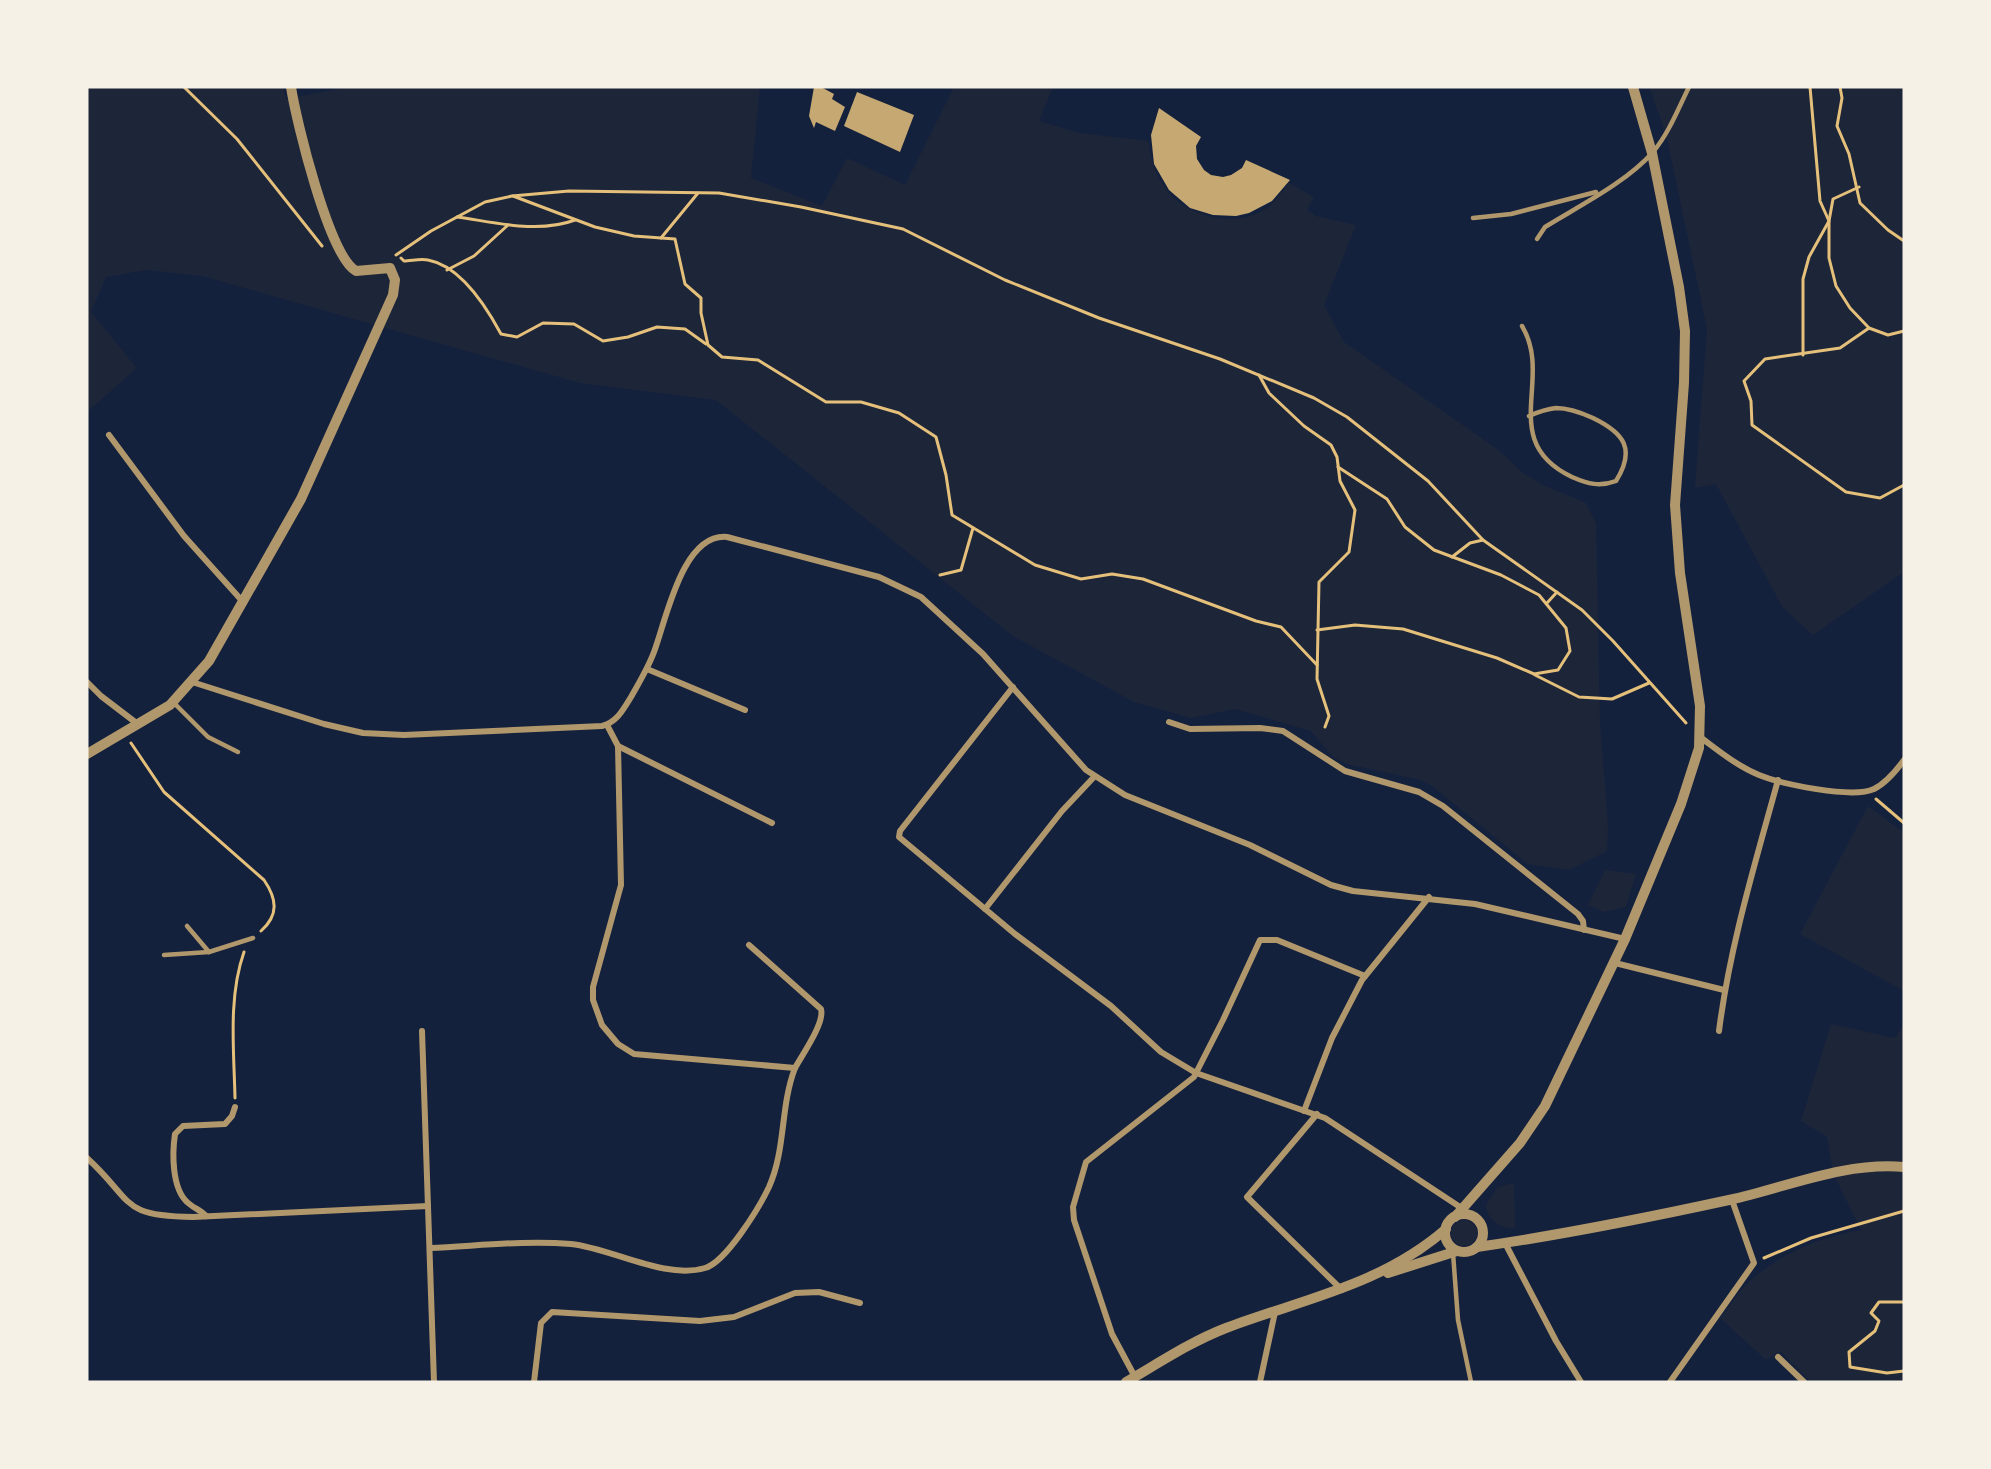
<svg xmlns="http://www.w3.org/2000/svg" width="1991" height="1469" font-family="'IBM Plex Sans',sans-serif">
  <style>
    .green { fill: #1d2539 }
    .building { fill: #c6a872 }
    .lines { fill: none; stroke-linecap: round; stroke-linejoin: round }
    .path { stroke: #e5c07b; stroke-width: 3 }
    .service { stroke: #b1986c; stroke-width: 4.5 }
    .minor { stroke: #b1986c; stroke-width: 6 }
    .tertiary { stroke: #b1986c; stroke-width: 10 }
  </style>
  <rect width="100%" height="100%" fill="#14213d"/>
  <g class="green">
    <path d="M87,87H283L286,99L347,87H760L751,178L822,206L847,158L905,185L954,87H1053L1039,121L1080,133L1148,141C1151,157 1154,172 1163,185C1183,217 1236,230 1267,208C1276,201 1282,191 1289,183L1314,197L1307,210L1316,216L1356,225L1324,305L1344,342L1500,451L1523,473L1543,485L1586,503L1596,523L1600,723L1608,825L1607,851L1569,870L1528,864L1432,786L1420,780L1347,764L1333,757L1311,731L1235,709L1191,718L1134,702L1013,636L716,400L580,383L202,276L147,270L106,277L91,312L137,368L87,412Z"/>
    <path d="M1649,87H1904V572L1813,635L1783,608L1716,484L1695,488L1707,329L1666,134Z"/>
    <path d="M1868,806L1904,833V991L1800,934Z"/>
    <path d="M1605,870L1636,874L1626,907L1604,912L1588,905Z"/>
    <path d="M1831,1024L1895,1038L1904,1025V1382H1811L1780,1351L1766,1360L1720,1318C1730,1307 1738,1291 1749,1282C1780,1254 1819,1237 1861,1230L1833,1173L1827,1137L1801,1121Z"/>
    <path d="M1514,1183L1515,1228C1501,1229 1487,1220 1486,1205L1498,1187Z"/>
    <circle cx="1464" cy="1233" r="13"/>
  </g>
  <g class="building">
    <path d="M814,87H821L834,94L832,99L845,107L835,131L816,122L814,128L809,116Z"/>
    <path d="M857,92L914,115L900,152L844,126Z"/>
    <path d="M1159,108L1201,137L1196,146L1197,159L1204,170L1211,175L1223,177L1231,175L1242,168L1246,160L1290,180L1272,201L1249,213L1236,216L1213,215L1190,208L1169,190L1154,164L1151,135Z"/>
  </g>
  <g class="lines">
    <g class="path">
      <path d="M184,87L237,139L322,246"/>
      <path d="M1810,87L1820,201L1829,221V258L1836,286L1850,308L1869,328L1888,335L1904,331"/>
      <path d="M1840,87L1842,98L1837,126L1849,154L1860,203L1888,230L1904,241"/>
      <path d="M513,196L595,227L634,236L675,239L685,284L701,298V313L708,345L722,357L758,360L826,402H861L899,413L936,437L946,475L952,515L1035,565L1081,579L1112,574L1143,579L1256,621L1281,627L1317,665"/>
      <path d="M457,217C494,222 538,234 575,220"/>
      <path d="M661,238L698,193"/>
      <path d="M396,255L431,231L485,202L512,196L569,191L719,193L801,207L903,229L1005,280L1099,318L1220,359L1314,398L1347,417L1428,481L1483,540L1582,610L1613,641L1686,723"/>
      <path d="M401,258L404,261C411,261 421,258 428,260C461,266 487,308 501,334L517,337L543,323L574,324L603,341L628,337L657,327L685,329L706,344"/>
      <path d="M447,270L474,256L508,225"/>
      <path d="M1869,328L1840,348L1765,359L1744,381L1751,401L1752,425L1846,492L1880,498L1904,485"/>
      <path d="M1803,355V279L1809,257L1829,221L1833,199L1859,187"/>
      <path d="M1259,375L1269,393L1304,426L1331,445L1337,457L1340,481L1355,510L1349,552L1319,582L1317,679L1329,716L1325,727"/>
      <path d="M1452,557L1470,543L1483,540"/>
      <path d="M940,575L961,570L973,528"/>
      <path d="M1547,603L1557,592"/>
      <path d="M1317,630L1355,625L1403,629L1497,658L1534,674L1558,670L1570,651L1566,628L1539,595L1501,575L1434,550L1405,527L1387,499L1338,467"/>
      <path d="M1535,675L1579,697L1612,699L1649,683"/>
      <path d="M131,743L164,792L264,880C277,899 279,915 261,931"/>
      <path d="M1876,799L1904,823"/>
      <path d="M235,1098C234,1051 228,997 244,952"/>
      <path d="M1764,1258L1811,1238L1904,1211"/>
      <path d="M1904,1302H1879L1871,1313L1879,1321L1875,1331L1849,1352L1850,1367L1887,1373L1904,1371"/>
    </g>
    <g class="service">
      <path d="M1473,218L1511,214L1596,192"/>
      <path d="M1537,239L1545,227C1579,206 1627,182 1653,152C1669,133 1678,109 1689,87"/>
      <path d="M1522,326C1554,379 1497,441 1572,477C1588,484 1600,487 1616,481C1636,449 1624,433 1593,418C1582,413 1569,408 1556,408C1546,409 1538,412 1529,416"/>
      <path d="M173,702L208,737L238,752"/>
      <path d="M187,926L209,952"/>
      <path d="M164,955L209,952L253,938"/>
      <path d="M1453,1253L1458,1320L1471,1382"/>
    </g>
    <g class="minor">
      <path d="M109,435L184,536L244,603"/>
      <path d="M647,669L745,710"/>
      <path d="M87,682L101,696L139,725"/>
      <path d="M192,682L324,724L363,733L404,735L602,726C617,722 623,710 631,697C639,683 648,668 654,652C666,621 682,533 727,537L879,577L921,597L983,654L1086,770L1125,795L1250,845L1331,885L1353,891L1475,904L1625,939"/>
      <path d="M1013,687L900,831L899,837L1015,934L1111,1006L1161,1052L1196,1073L1325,1118L1463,1209"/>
      <path d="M1169,722L1190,729L1260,728L1283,731L1345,771L1419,792L1443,806L1578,914L1583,921L1584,930"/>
      <path d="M1700,737C1719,751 1737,766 1759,775C1781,784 1852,799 1874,789C1886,783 1896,771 1904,760"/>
      <path d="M618,746L772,823"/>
      <path d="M985,909L1062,811L1094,777"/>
      <path d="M749,945L821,1009C825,1023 802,1055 795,1068"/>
      <path d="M1615,963L1724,990"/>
      <path d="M422,1031L434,1382"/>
      <path d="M1719,1031C1730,945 1755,864 1778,780"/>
      <path d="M1304,1111L1332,1038L1362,980L1429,897"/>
      <path d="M1317,1114L1247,1197L1342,1290"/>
      <path d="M87,1158C135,1202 119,1216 193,1217L428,1206"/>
      <path d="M206,1216C201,1210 193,1208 187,1202C172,1188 172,1154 175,1134L183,1126L225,1124L232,1116L235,1107"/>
      <path d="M1505,1243L1556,1341L1581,1382"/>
      <path d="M430,1248C477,1246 525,1240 571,1244C611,1248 665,1280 705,1268C726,1262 759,1208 769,1187C786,1149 780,1107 795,1068L634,1054L618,1044L602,1025L593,1000V987L621,885L618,746L607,725"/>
      <path d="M1778,1357L1804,1382"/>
      <path d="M1135,1377L1112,1334L1074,1220L1073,1207L1086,1162L1194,1077L1223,1020L1260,940H1277L1365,976"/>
      <path d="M534,1382L541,1323L552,1312L700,1321L734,1317L795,1293L819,1292L860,1303"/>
      <path d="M1260,1382L1275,1312"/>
      <path d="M1670,1382L1754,1263L1732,1200"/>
    </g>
    <g class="tertiary">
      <path d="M87,754L170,705L209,661L301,499L393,295L395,280L390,268L356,271C329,256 296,120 291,87"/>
      <circle cx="1464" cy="1233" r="19"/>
      <path d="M1455,1217L1520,1143L1545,1106L1625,939L1681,804L1699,748L1700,706L1680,573L1675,505L1684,383L1685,331L1679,287L1652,153L1633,87"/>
      <path d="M1477,1247C1562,1235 1646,1218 1729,1200C1788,1187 1843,1162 1904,1167"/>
      <path d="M1388,1273L1457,1251"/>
      <path d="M1126,1382C1159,1363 1190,1342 1226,1328C1303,1299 1382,1285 1446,1229"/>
    </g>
  </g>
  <rect width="1991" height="1469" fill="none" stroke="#f6f1e7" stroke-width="177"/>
</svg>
